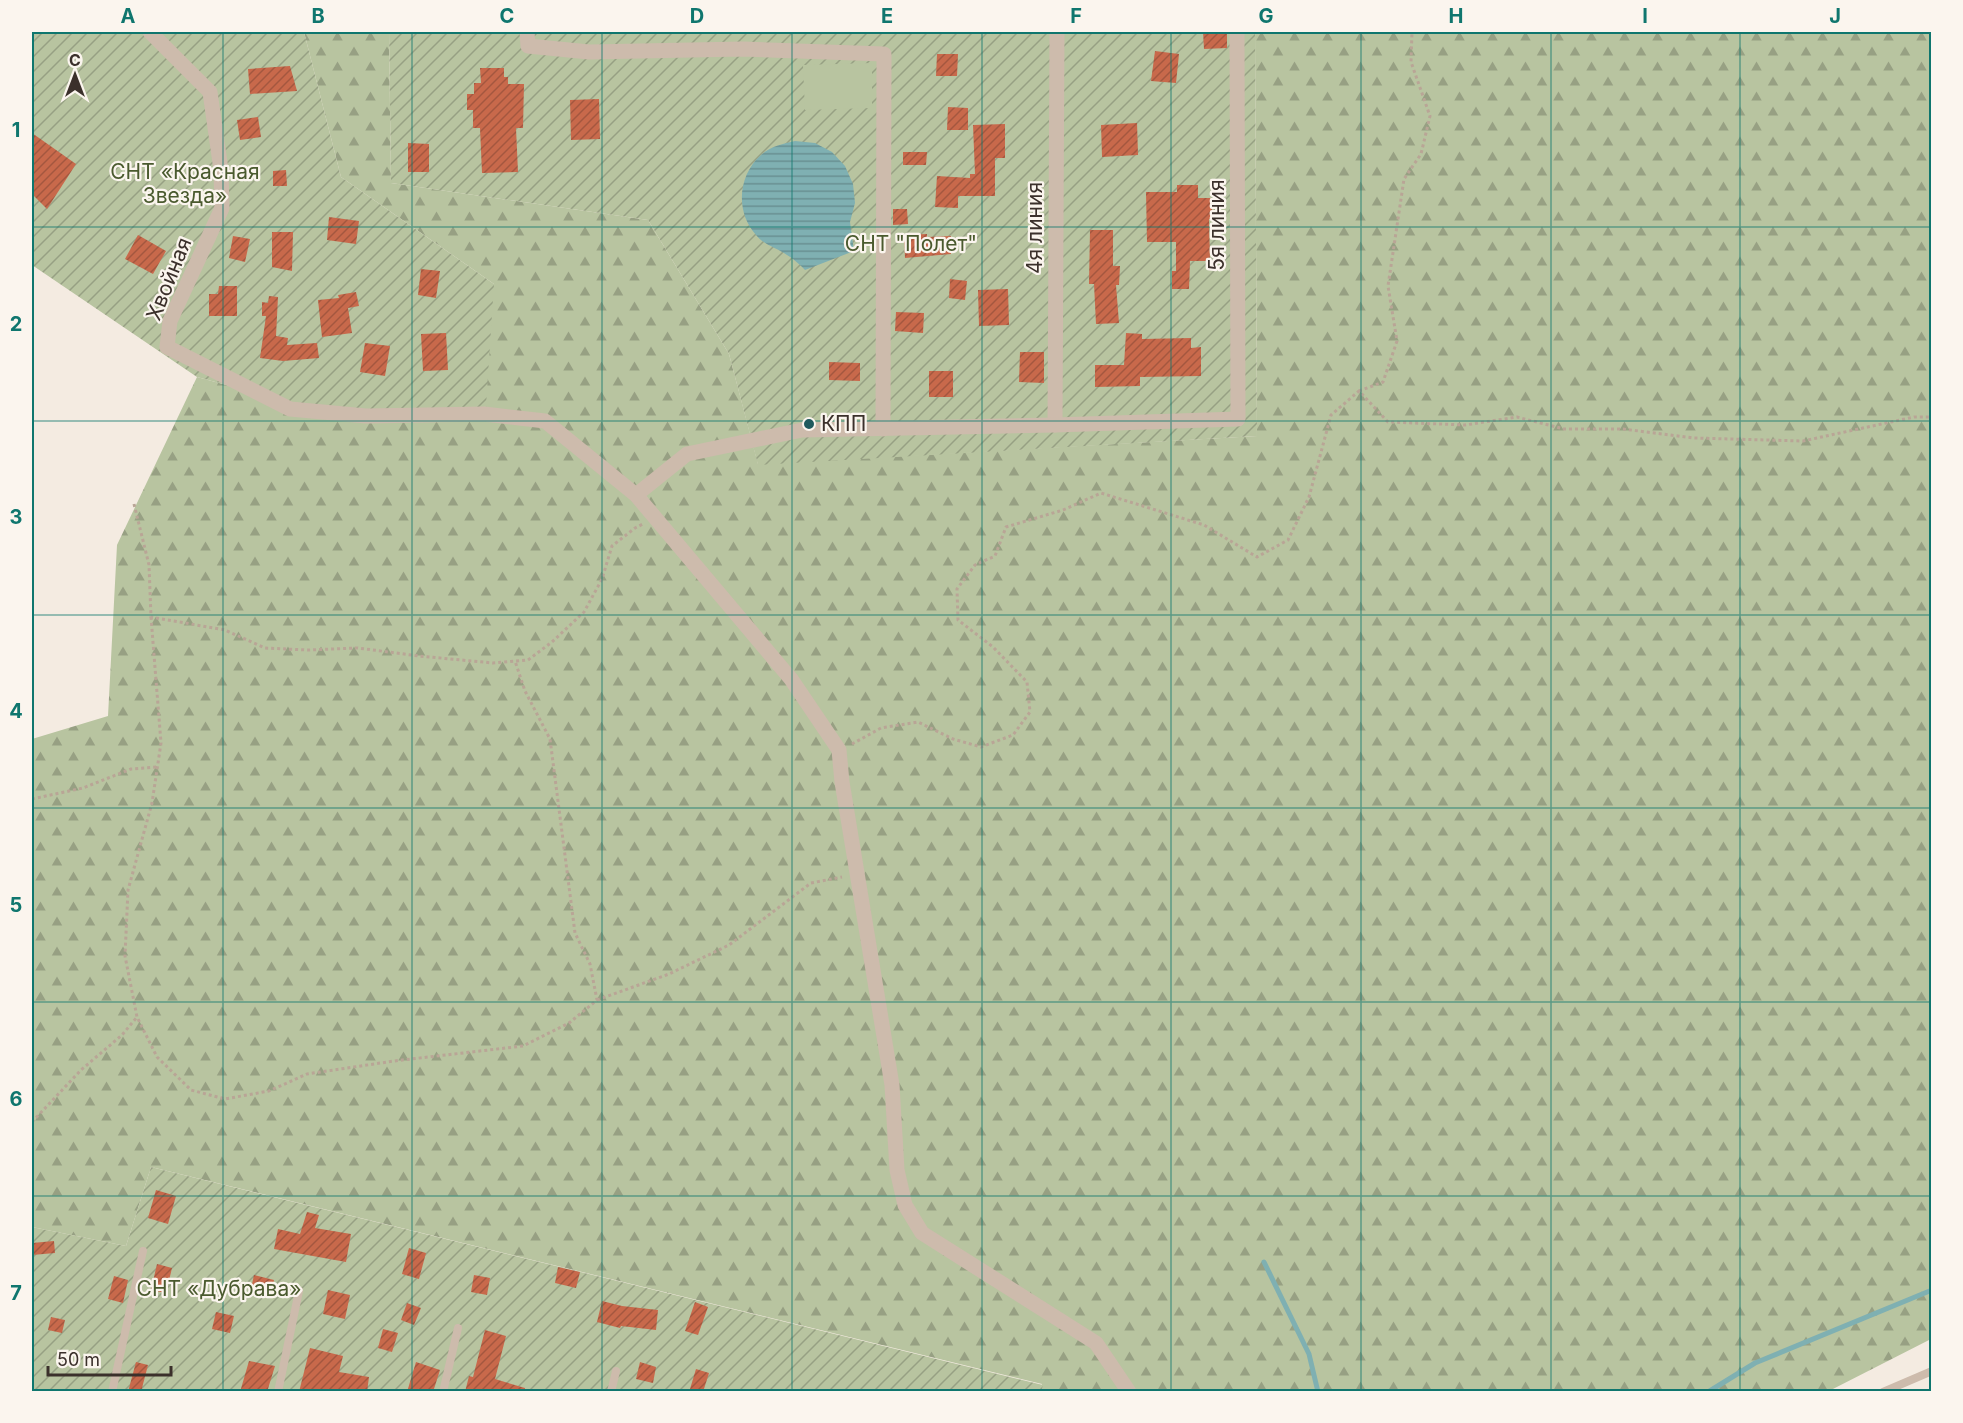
<svg xmlns="http://www.w3.org/2000/svg" width="1963" height="1423" font-family="Inter,sans-serif">
  <style>
    .forest { fill: url(#forest-firs) }
    .garden { fill: url(#garden-furrows) }
    .pitch { fill: #b8c4a0 }
    .water { fill: url(#water-rules) }
    .lines { fill: none; stroke-linecap: round; stroke-linejoin: round }
    .stream { stroke: #7fb0b2; stroke-width: 5 }
    .building { fill: url(#building-hatch) }
    .path { stroke: #b9a596; stroke-width: 3; stroke-dasharray: 3 3; stroke-linecap: butt }
    .lane { stroke: #cdbbac; stroke-width: 8 }
    .street { stroke: #cdbbac; stroke-width: 15 }
    .grid { fill: none; stroke: #0f766e; stroke-width: 1.5; stroke-opacity: 0.55 }
    .poi-dot { fill: #1f5a5e; stroke: #fbf5ee; stroke-width: 2 }
    .labels { text-anchor: middle; stroke-width: 4.5; stroke-linejoin: round; paint-order: stroke }
    .park-label { font-size: 21px; fill: #4a5a2e; stroke: #fbf5ee }
    .street-label { font-size: 21px; fill: #3b302b; stroke: #fbf5ee }
    .poi-label { font-size: 21px; fill: #3b302b; stroke: #fbf5ee; text-anchor: start }
    .neatline { fill: none; stroke: #0f766e; stroke-width: 2 }
    .grid-label { font-size: 20px; text-anchor: middle; font-weight: bold; fill: #0f766e }
  </style>
  <defs>
    <pattern id="forest-firs" width="22" height="20" patternUnits="userSpaceOnUse" patternTransform="scale(1.5)"><rect width="22" height="20" fill="#b8c4a0"/><path d="M5 1l3.5 6h-7zM16 11l3.5 6h-7z" fill="#97a083"/></pattern>
    <pattern id="garden-furrows" width="10" height="10" patternUnits="userSpaceOnUse" patternTransform="scale(1.5)"><rect width="10" height="10" fill="#b8c4a0"/><path d="M-1 1l2-2M0 10L10 0M9 11l2-2" fill="none" stroke="#97a083"/></pattern>
    <pattern id="water-rules" width="6" height="5" patternUnits="userSpaceOnUse" patternTransform="scale(1.5)"><rect width="6" height="5" fill="#7fb0b2"/><path d="M0 2.5h6" fill="none" stroke="#699091"/></pattern>
    <pattern id="building-hatch" width="6" height="6" patternUnits="userSpaceOnUse" patternTransform="scale(1.5)"><rect width="6" height="6" fill="#c8694b"/><path d="M-1 1l2-2M0 6l6-6M5 7l2-2" fill="none" stroke="#a4573f"/></pattern>
  </defs>
  <rect width="100%" height="100%" fill="#f4ebe1"/>
  <path class="forest" d="M304,32H389L391,183L648,220L729,354L758,464L1257,436L1255,32H1931V1339L1829,1391H1041L1042,1384L151,1167L126,1246L32,1227V739L108,716L117,545L197,377L349,418L494,284L341,177Z"/>
  <g class="garden">
    <path d="M32,32H304L341,177L494,284L485,421L349,418L197,377L32,265Z"/>
    <path d="M389,32H1255L1257,436L758,465L729,354L648,220L391,183Z"/>
    <path d="M151,1167L1043,1385L1041,1392L32,1391V1227L126,1246Z"/>
  </g>
  <path class="pitch" d="M872,63V108L805,110L803,65Z"/>
  <path class="water" d="M795,141L815,143L832,152L845,166L853,184L855,203L850,222L854,251L805,270C800,265 794,259 787,255C777,248 764,245 756,235C735,212 738,175 761,155C771,146 783,144 795,141Z"/>
  <g class="lines">
    <g class="stream">
      <path d="M1264,1262L1309,1354L1318,1392"/>
      <path d="M1708,1392L1755,1363L1932,1290"/>
    </g>
  </g>
  <g class="building">
    <path d="M1203,32H1227V48L1204,49Z"/>
    <path d="M1155,51L1179,54L1176,83L1151,81Z"/>
    <path d="M937,54H958L957,76H936Z"/>
    <path d="M290,66L297,91L250,94L248,69Z"/>
    <path d="M480,68H504V77H508V84H524L523,128H516L518,172L482,173L480,128H473V110H467V94H474V83H481Z"/>
    <path d="M599,99L600,139L571,140L570,100Z"/>
    <path d="M948,107L968,108V130H947Z"/>
    <path d="M258,117L261,137L240,140L237,120Z"/>
    <path d="M1137,123L1138,155L1102,157L1101,125Z"/>
    <path d="M1005,124V158H995V196H958V208L935,207L937,176L970,178V174H975L973,125Z"/>
    <path d="M32,133L76,164L47,209L32,194Z"/>
    <path d="M408,143L429,144V172H408Z"/>
    <path d="M903,152H927L926,165H903Z"/>
    <path d="M286,170L287,186H273V171Z"/>
    <path d="M1177,185H1198V198H1212V219H1209L1210,261H1190L1189,289H1172V271H1176V242H1147L1146,192H1177Z"/>
    <path d="M893,209H907L908,224L893,225Z"/>
    <path d="M329,217L359,221L356,244L327,240Z"/>
    <path d="M1090,230H1113V266H1120L1119,285H1116L1119,323L1096,324L1094,284H1089Z"/>
    <path d="M272,232H293L292,271L272,267Z"/>
    <path d="M927,234V237L951,236V254L905,258L904,235Z"/>
    <path d="M138,235L166,251L153,274L125,259Z"/>
    <path d="M233,236L250,239L245,262L229,258Z"/>
    <path d="M421,269L440,271L436,298L418,295Z"/>
    <path d="M950,279L967,281L965,300L949,298Z"/>
    <path d="M219,286H237V316H209V294H218Z"/>
    <path d="M1008,289L1009,325L979,326L978,290Z"/>
    <path d="M356,292L359,306L348,308L352,333L322,337L318,300L339,298L338,295Z"/>
    <path d="M269,296L278,297L276,336L288,338L287,345L317,343L319,358L283,361L260,358L266,316H262V302L268,303Z"/>
    <path d="M896,312L924,313L923,333L895,331Z"/>
    <path d="M446,333L448,370L423,371L421,334Z"/>
    <path d="M1126,333L1142,334V339L1191,338V348L1201,347V376L1140,377V386L1095,387V365H1124Z"/>
    <path d="M365,343L390,346L385,376L360,372Z"/>
    <path d="M1020,352H1044V383L1019,382Z"/>
    <path d="M829,362L860,363V381L829,380Z"/>
    <rect x="929" y="371" width="24" height="26"/>
    <path d="M156,1190L176,1196L168,1224L148,1218Z"/>
    <path d="M307,1212L319,1215L315,1228L351,1234L346,1262L274,1249L278,1229L300,1234Z"/>
    <path d="M54,1241L55,1253L32,1255V1243Z"/>
    <path d="M409,1248L426,1253L419,1279L402,1274Z"/>
    <path d="M157,1264L172,1268L166,1293L151,1290Z"/>
    <path d="M558,1267L580,1272L576,1288L555,1283Z"/>
    <path d="M254,1275L274,1280L269,1298L250,1293Z"/>
    <path d="M474,1275L490,1278L487,1295L471,1292Z"/>
    <path d="M114,1276L128,1280L123,1303L108,1299Z"/>
    <path d="M328,1290L350,1295L345,1319L323,1314Z"/>
    <path d="M602,1301L622,1306L658,1310L656,1330L621,1326L620,1328L597,1322Z"/>
    <path d="M695,1302L708,1307L698,1335L685,1331Z"/>
    <path d="M407,1303L421,1308L414,1325L401,1320Z"/>
    <path d="M216,1312L234,1316L230,1333L212,1329Z"/>
    <path d="M51,1317L65,1320L62,1333L48,1330Z"/>
    <path d="M383,1329L398,1333L392,1352L378,1348Z"/>
    <path d="M485,1330L506,1336L495,1379L525,1388V1392H465L469,1376L473,1377Z"/>
    <path d="M310,1348L343,1356L339,1372L369,1377L367,1392H299Z"/>
    <path d="M249,1361L275,1366L267,1392H240Z"/>
    <path d="M136,1362L148,1365L141,1392H128Z"/>
    <path d="M416,1362L440,1370L433,1392H407Z"/>
    <path d="M640,1362L656,1367L653,1383L636,1379Z"/>
    <path d="M696,1369L709,1373L703,1392L690,1389Z"/>
  </g>
  <g class="lines">
    <g class="path">
      <path d="M1359,391L1383,382L1397,341L1388,286L1404,179L1421,154L1430,116L1411,62L1412,32"/>
      <path d="M134,504L149,565L151,617L225,630L265,648L307,650L358,648L419,656L493,663L528,660L552,642L584,612L602,579L612,546L635,528L643,524"/>
      <path d="M151,617L161,743L152,803L128,890L125,956L137,1017L157,1057L191,1090L225,1099L269,1091L307,1074L394,1061L523,1046L569,1023L597,1000L590,964L575,933L550,739L525,691L515,661"/>
      <path d="M852,744L881,728L918,722L953,739L981,747L1013,735L1030,712L1027,682L993,647L958,620L957,589L975,565L995,556L1006,527L1063,510L1101,493L1204,525L1257,557L1288,540L1309,497L1331,415L1359,391L1388,422L1465,425L1517,417L1564,429H1623L1694,438L1803,441L1914,417H1932"/>
      <path d="M32,799L83,788L131,769L157,767"/>
      <path d="M597,1000L669,974L729,945L811,883L842,877"/>
      <path d="M32,1122L81,1070L122,1035L137,1017"/>
    </g>
    <g class="lane">
      <path d="M112,1392L143,1251"/>
      <path d="M278,1392L299,1291"/>
      <path d="M443,1392L458,1328"/>
      <path d="M611,1392L616,1371"/>
      <path d="M1883,1392L1932,1371"/>
    </g>
    <g class="street">
      <path d="M150,32L210,92L221,170L222,208L170,321L167,347L290,409L366,416L484,414L545,421L636,495L791,679L839,750L842,782L892,1085L897,1170L905,1205L922,1233L1096,1343L1129,1392"/>
      <path d="M527,32L528,46L589,52L743,49L884,54L883,429"/>
      <path d="M1055,425L1057,32"/>
      <path d="M636,495L687,454L802,430L1055,425L1238,419L1237,32"/>
    </g>
  </g>
  <path class="grid" d="M223,32V1392M412,32V1392M602,32V1392M792,32V1392M982,32V1392M1171,32V1392M1361,32V1392M1551,32V1392M1740,32V1392M32,227H1932M32,421H1932M32,615H1932M32,808H1932M32,1002H1932M32,1196H1932"/>
  <circle class="poi-dot" cx="809" cy="424" r="6"/>
  <g class="labels">
    <g class="park-label">
      <text x="185" y="179">СНТ «Красная<tspan x="185" dy="24">Звезда»</tspan></text>
      <text x="911" y="251">СНТ "Полет"</text>
      <text x="219" y="1296">СНТ «Дубрава»</text>
    </g>
    <g class="street-label">
      <text transform="translate(1217 225) rotate(-90)" y="7">5я линия</text>
      <text transform="translate(1035 228) rotate(-90)" y="7">4я линия</text>
      <text transform="translate(169 279) rotate(-68)" y="7">Хвойная</text>
    </g>
    <g class="poi-label">
      <text x="821" y="431">КПП</text>
    </g>
  </g>
  <rect width="1963" height="1423" fill="none" stroke="#fbf5ee" stroke-width="66"/>
  <g transform="translate(75 75)" stroke="#fbf5ee" stroke-width="4.5" paint-order="stroke">
  <path d="M0-4.5L10 22L0 15L-10 22Z" fill="#3b302b"/>
  <text y="-9" font-size="16" font-weight="bold" text-anchor="middle" fill="#3b302b">С</text>
  </g>
  <path d="M48 1366v9h123v-9" fill="none" stroke="#3b302b" stroke-width="3"/>
  <text x="57" y="1366" font-size="18" fill="#3b302b" stroke="#fbf5ee" stroke-width="4.5" paint-order="stroke">50 m</text>
  <rect x="33" y="33" width="1897" height="1357" class="neatline"/>
  <g class="grid-label">
    <text x="128" y="23">A</text>
    <text x="318" y="23">B</text>
    <text x="507" y="23">C</text>
    <text x="697" y="23">D</text>
    <text x="887" y="23">E</text>
    <text x="1076" y="23">F</text>
    <text x="1266" y="23">G</text>
    <text x="1456" y="23">H</text>
    <text x="1645" y="23">I</text>
    <text x="1835" y="23">J</text>
    <text x="16" y="137">1</text>
    <text x="16" y="331">2</text>
    <text x="16" y="524">3</text>
    <text x="16" y="718">4</text>
    <text x="16" y="912">5</text>
    <text x="16" y="1106">6</text>
    <text x="16" y="1300">7</text>
  </g>
</svg>
